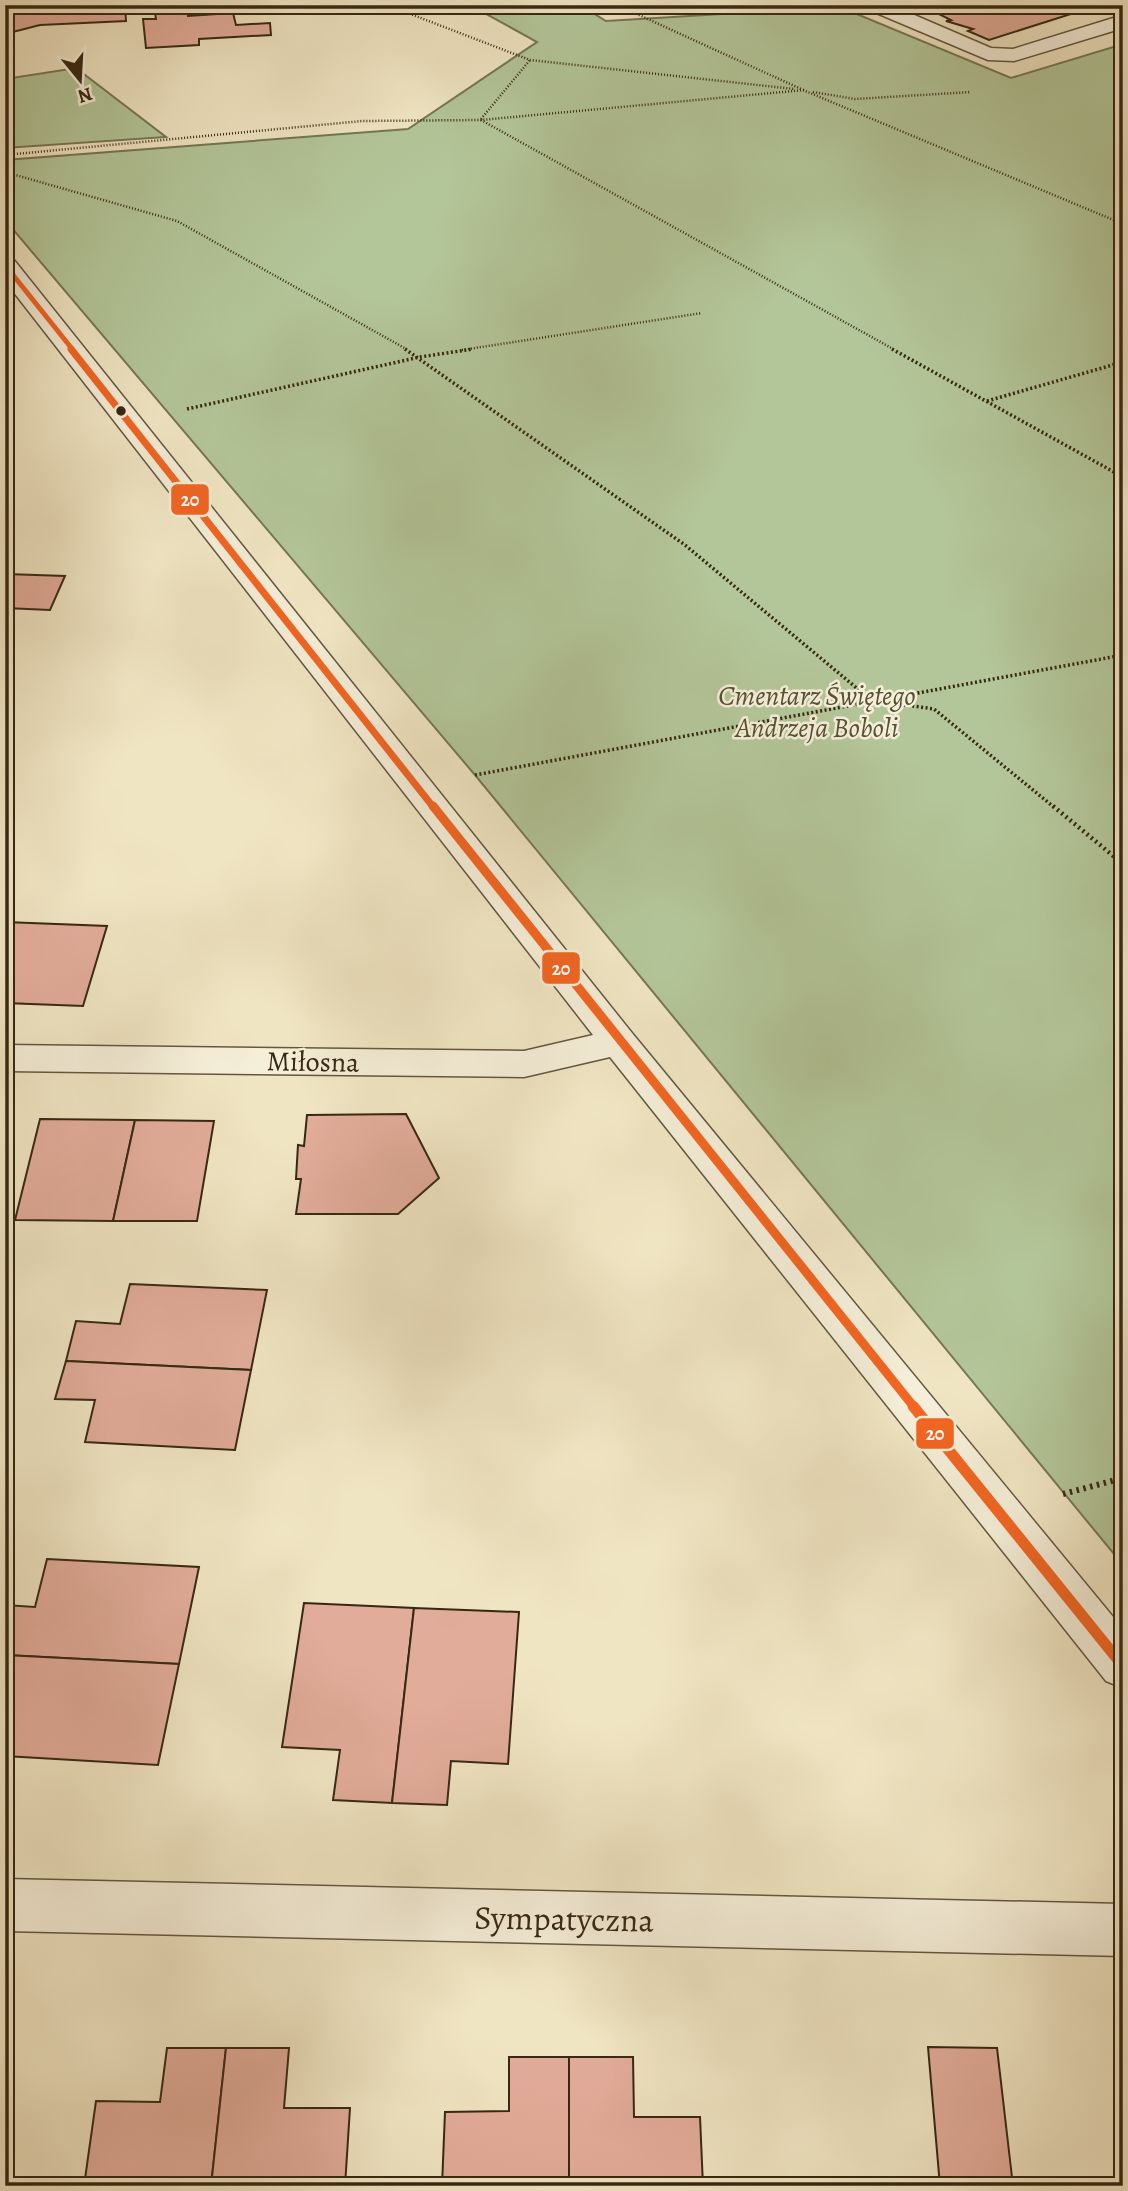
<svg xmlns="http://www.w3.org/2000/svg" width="1128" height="2191" font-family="Alegreya,serif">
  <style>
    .green { fill: #b3c699; stroke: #757756; stroke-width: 2 }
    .building { fill: #e2ac9a; stroke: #372813; stroke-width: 2 }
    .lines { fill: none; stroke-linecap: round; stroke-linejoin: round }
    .minor-casing { stroke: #65573f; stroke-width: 3 }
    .path-far3 { stroke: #372813; stroke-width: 2.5; stroke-dasharray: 1 2; stroke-linecap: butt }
    .path-far2 { stroke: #372813; stroke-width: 3.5; stroke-dasharray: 2 2.5; stroke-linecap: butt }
    .path-far1 { stroke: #372813; stroke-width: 4.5; stroke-dasharray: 2 3.5; stroke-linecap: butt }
    .path { stroke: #372813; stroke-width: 6; stroke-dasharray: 2.5 4.5; stroke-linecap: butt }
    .minor { fill: #f5eed8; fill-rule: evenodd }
    .bus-1-far3-casing { stroke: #f5eed8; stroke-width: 8 }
    .bus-1-far2-casing { stroke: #f5eed8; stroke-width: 11 }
    .bus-1-far1-casing { stroke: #f5eed8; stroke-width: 14 }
    .bus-1-casing { stroke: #f5eed8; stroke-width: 17 }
    .bus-1-far3 { stroke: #f26522; stroke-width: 5 }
    .bus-1-far2 { stroke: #f26522; stroke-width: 7 }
    .bus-1-far1 { stroke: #f26522; stroke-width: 9 }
    .bus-1 { stroke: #f26522; stroke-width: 11 }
    .bus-dot { fill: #372813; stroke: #f5eed8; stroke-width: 2.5 }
    .labels { text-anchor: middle; stroke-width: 5; stroke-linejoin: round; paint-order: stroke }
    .park-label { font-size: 28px; font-style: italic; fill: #565034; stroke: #f5eed8 }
    .street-label { font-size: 28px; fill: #372813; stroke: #f5eed8 }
    .near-street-label { font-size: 33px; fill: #372813; stroke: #f5eed8 }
    .line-badge { stroke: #f5eed8; stroke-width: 2.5 }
    .badge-label { font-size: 19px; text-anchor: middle; font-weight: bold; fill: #fff }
  </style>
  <rect width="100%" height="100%" fill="#f0e5c3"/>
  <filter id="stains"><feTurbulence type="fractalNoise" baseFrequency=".00286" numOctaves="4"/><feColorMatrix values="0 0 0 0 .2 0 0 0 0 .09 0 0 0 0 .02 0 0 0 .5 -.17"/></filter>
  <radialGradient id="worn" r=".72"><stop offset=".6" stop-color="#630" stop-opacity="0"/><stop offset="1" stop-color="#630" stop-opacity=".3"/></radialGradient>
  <g class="green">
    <path d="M470,5H580L606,21L840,7L1011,78L1123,44V1565L475,775L5,220V160L408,129L537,42Z"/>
    <path d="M76,68L166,137L5,148V79Z"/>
  </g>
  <g class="building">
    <path d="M5,5H125L126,21L40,25L5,34Z"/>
    <path d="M125,5H187L188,16L233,13L236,25L270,23L271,35L199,39V45L146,48L143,19H156L155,12L126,13Z"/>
    <path d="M921,5L995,8L1097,5L1094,6L1101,9L1084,14L1077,12L989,40L968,31L973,29L946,21L951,20Z"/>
    <path d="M6,574L65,576L50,610L5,608Z"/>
    <path d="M5,922L107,926L83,1006L5,1003Z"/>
    <path d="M406,1114L439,1178L398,1214H296L301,1179H296L298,1145L304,1146L307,1115Z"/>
    <path d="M40,1119L135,1120L113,1221L15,1220Z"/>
    <path d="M135,1120L214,1121L197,1221H113Z"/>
    <path d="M130,1284L267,1290L251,1370L66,1361L76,1321L120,1324Z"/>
    <path d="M66,1361L251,1370L235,1450L85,1442L95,1400L55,1399Z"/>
    <path d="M47,1559L199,1567L179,1664L5,1655V1605L35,1607Z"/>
    <path d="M304,1603L414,1608L392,1803L333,1800L340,1750L282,1747Z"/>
    <path d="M414,1608L519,1612L508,1764L451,1761L447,1805L392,1803Z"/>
    <path d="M5,1655L179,1664L158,1765L5,1756Z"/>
    <path d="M928,2047L997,2048L1013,2186H940Z"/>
    <path d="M167,2048H226L211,2186H84L96,2101L160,2102Z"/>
    <path d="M226,2048H289L284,2108H350L345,2186H211Z"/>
    <path d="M509,2057H569V2186H442L445,2112L509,2111Z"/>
    <path d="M569,2057H633L634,2117H700L703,2186H569Z"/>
  </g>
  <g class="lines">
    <defs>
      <g id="minor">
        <path d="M864,5H891L991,48L1013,49L1123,15V28L1014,61L988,60L867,9Z"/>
        <path d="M5,258L14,260L632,1033L1123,1629V1688L1106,1681L610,1057L524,1077L5,1071V1045L524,1051L593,1035L5,281Z"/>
        <path d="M5,1879L1123,1904V1956L5,1931Z"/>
      </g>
    </defs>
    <use href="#minor" class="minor-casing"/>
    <g class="path-far3">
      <path d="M387,5L530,60L794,89"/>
      <path d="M617,5L801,89"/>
      <path d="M803,90L1123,224"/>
      <path d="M813,92L855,99L971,92"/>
      <path d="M481,119L530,60"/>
      <path d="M481,120L895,350"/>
      <path d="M5,155L362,121L481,120L804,90"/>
      <path d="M5,172L177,221L408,350"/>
      <path d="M462,350L702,313"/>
    </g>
    <g class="path-far2">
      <path d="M405,349L685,545L871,700L934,709L1055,808"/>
      <path d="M892,349L1123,477"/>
      <path d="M987,401L1123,362"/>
      <path d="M187,409L420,357L473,349"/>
      <path d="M475,775L1123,655"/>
    </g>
    <path class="path-far1" d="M1053,806L1123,864"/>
    <path class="path" d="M1063,1494L1123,1478"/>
    <use href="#minor" class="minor"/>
    <defs>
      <path id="bus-1-far3" d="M5,265L73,350"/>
      <path id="bus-1-far2" d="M71,349L434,808"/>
      <path id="bus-1-far1" d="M433,806L914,1407"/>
      <path id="bus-1" d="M913,1406L1123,1666"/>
    </defs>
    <use href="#bus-1-far3" class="bus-1-far3-casing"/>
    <use href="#bus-1-far2" class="bus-1-far2-casing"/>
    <use href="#bus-1-far1" class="bus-1-far1-casing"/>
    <use href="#bus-1" class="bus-1-casing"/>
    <use href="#bus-1-far3" class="bus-1-far3"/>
    <use href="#bus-1-far2" class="bus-1-far2"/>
    <use href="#bus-1-far1" class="bus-1-far1"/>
    <use href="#bus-1" class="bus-1"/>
  </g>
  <circle class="bus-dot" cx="121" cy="411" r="6"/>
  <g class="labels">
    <g class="park-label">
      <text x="817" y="705">Cmentarz Świętego<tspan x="817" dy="32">Andrzeja Boboli</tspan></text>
    </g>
    <g class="street-label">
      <text transform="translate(313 1061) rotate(1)" y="10">Miłosna</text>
    </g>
    <g class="near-street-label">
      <text transform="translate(564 1918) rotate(1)" y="12">Sympatyczna</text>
    </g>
  </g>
  <g class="line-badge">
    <rect x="170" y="483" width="40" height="33" rx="7" fill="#f26522"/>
    <rect x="541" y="951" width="40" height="34" rx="7" fill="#f26522"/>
    <rect x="915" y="1417" width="40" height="33" rx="7" fill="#f26522"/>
  </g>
  <g class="badge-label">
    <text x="190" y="506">20</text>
    <text x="561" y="975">20</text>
    <text x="935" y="1440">20</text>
  </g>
  <rect width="1128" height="2191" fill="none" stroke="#f0e5c3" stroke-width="28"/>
  <rect x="7" y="7" width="1114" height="2177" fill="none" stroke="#372813" stroke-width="3.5"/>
  <rect x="14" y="14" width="1100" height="2163" fill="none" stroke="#372813" stroke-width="2"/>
  <g transform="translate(80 80) rotate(162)" stroke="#f5eed8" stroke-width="5" paint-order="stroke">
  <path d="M0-5L12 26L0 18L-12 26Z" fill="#372813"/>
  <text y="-10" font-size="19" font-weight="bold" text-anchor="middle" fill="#372813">N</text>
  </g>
  <rect width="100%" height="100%" filter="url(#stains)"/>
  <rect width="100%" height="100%" fill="url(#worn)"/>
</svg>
